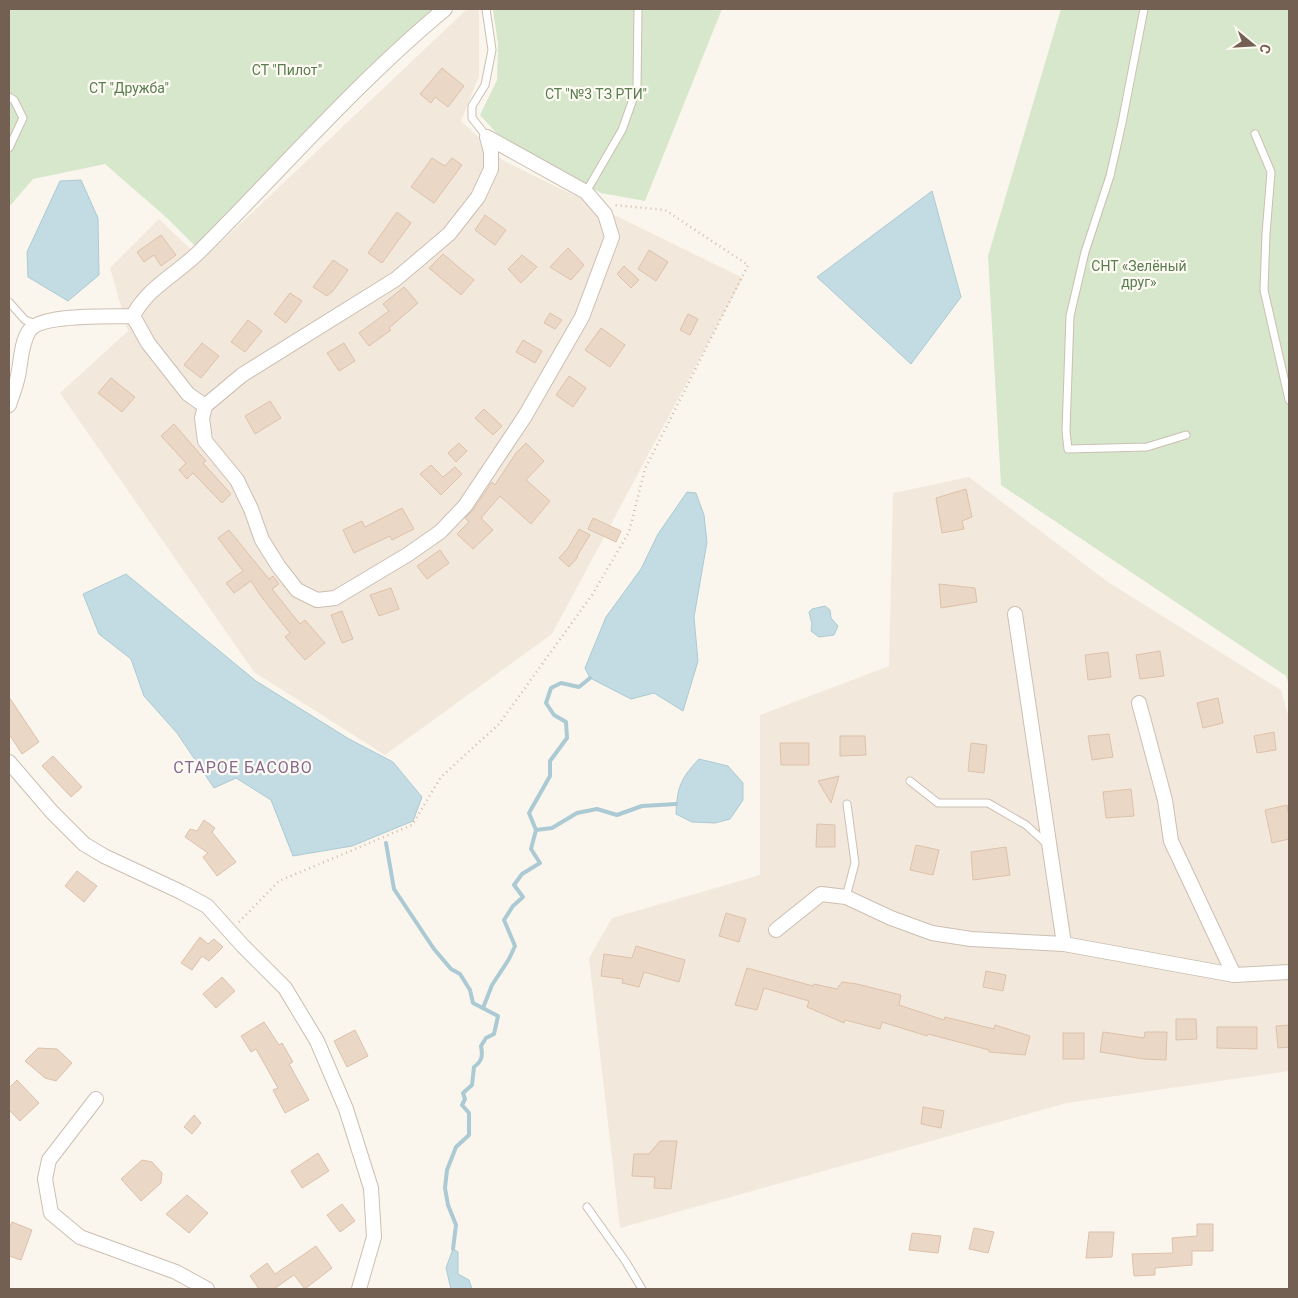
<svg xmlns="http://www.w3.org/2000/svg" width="1298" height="1298" font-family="Roboto,sans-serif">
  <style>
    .residential { fill: #f2e9dc }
    .green { fill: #d6e7cc }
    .water { fill: #c3dce3; stroke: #abcad3 }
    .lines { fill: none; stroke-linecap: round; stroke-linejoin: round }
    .stream { stroke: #abcad3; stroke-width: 4 }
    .building { fill: #ebd7c6; stroke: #ddc1aa }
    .service-casing { stroke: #ccbfb3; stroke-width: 9 }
    .minor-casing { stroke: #ccbfb3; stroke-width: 16 }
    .path { stroke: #d2bcaa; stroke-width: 2.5; stroke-dasharray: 1 4; stroke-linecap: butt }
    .service { stroke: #fff; stroke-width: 7 }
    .minor { stroke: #fff; stroke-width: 14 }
    .labels { text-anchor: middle; stroke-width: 4.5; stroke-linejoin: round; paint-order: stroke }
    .park-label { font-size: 14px; fill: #597d4e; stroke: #fdfaf3 }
    .quarter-label { font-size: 16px; letter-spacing: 1px; fill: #856a8e; stroke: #fdfaf3 }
  </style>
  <rect width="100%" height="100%" fill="#fbf6ed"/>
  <g class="residential">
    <path d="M467,9H479V76L461,121L504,161L743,278L552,634L385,755L254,672L60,393L128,331L110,268L159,219L202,260Z"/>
    <path d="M969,477L1108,582L1281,690L1289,718V1071L1067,1103L620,1228L589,958L612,918L760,875V715L889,666L893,493Z"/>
  </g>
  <g class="green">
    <path d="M9,9H433L197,248L167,218L105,164L33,179L9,207Z"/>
    <path d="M493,9H722L645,201L601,193L502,139L480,115L497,80L498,44Z"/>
    <path d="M1061,9H1289V685L1286,676L1001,485L988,256Z"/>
  </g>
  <g class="water">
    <path d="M81,180L98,218L99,275L68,301L28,277L27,252L60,181Z"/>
    <path d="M932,191L961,297L911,364L817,277Z"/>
    <path d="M687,492L696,493L704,515L707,542L694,617L698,661L683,711L654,693L631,699L590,678L585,668L606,617L641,569L658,534Z"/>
    <path d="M126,574L256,681L349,739L393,762L422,797L413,821L352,846L293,856L271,800L236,778L214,788L177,733L144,696L131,659L99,634L83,594Z"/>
    <path d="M825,606L830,610L831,618L838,626L834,635L819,637L811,631L812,624L809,612L812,609Z"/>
    <path d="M699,759L728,766L743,783V800L730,819L715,823L692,822L676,814C677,787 681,778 699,759Z"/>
    <path d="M453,1249L458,1252V1274L469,1280L472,1289H451L446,1268Z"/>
  </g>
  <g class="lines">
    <g class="stream">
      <path d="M536,830L552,828L577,813L597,809L617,815L642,806L676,804"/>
      <path d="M386,843L394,889L434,949L451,969L460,974L470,990L473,1003L498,1016L494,1034L486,1038L481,1046C483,1056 482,1061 474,1067L472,1085L463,1093L465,1099L462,1105L469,1113V1135L456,1147L447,1170L445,1188L448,1205L456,1225L453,1249"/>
      <path d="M483,1008L492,985L509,959L515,946L504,920L513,906L523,897L514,885L522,874L540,863L531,849L536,830L529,813L550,776V761L567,738L566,722L554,715L546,703L551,688L561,683L579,687L590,678"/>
    </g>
  </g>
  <g class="building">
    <path d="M442,68L464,86L448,107L435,97L431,103L420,94Z"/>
    <path d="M432,158L445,166L452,158L462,165L434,203L411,187Z"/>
    <path d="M397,212L411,223L382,263L368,253Z"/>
    <path d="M485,215L506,230L495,245L475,230Z"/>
    <path d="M161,235L176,255L161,266L154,255L144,262L137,252Z"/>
    <path d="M568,248L584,265L571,280L550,267Z"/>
    <path d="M649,250L668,262L656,281L638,269Z"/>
    <path d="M443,254L474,280L461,295L429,268Z"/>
    <path d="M522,255L537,267L521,283L508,269Z"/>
    <path d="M333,260L348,270L333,291L327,296L313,287Z"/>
    <path d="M624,266L639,280L631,288L617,274Z"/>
    <path d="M404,287L418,303L389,328L391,330L369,346L359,333L389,311L383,304Z"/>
    <path d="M290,293L302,301L286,323L274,314Z"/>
    <path d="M550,313L562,320L555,329L544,323Z"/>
    <path d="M688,314L698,319L690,335L680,330Z"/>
    <path d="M248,320L262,331L245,352L231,342Z"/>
    <path d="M601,328L625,345L610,367L585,350Z"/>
    <path d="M523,340L542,351L535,363L516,352Z"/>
    <path d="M202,343L219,356L201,378L184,365Z"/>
    <path d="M344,343L355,361L339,371L327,353Z"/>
    <path d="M569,376L586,388L573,407L556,395Z"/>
    <path d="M111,378L135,397L122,412L98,393Z"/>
    <path d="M270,401L281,418L255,434L245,416Z"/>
    <path d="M484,409L502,426L493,435L475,418Z"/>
    <path d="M174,424L206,461L203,463L231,494L222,503L193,473L187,479L179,470L186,463L161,436Z"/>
    <path d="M459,443L467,451L456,462L448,453Z"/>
    <path d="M526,443L544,461L526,480L550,501L531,524L500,496L481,518L493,530L473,549L457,534L469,522L465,518L472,511L492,482L495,485L516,453Z"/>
    <path d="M431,465L443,477L455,467L462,474L441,495L420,474Z"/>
    <path d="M966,489L972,517L962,521L964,529L942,533L936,498Z"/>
    <path d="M402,508L414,529L392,540L390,536L354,553L343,530L362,521L365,527Z"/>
    <path d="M593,518L621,531L616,542L588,529Z"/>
    <path d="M579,529L590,535L577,556L578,557L569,567L559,558L568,548Z"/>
    <path d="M229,530L269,579L273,576L279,584L272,589L300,624L305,620L325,643L305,660L285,637L290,633L260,595L251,581L234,593L226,583L243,571L218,538Z"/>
    <path d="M440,550L449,563L427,579L417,566Z"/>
    <path d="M939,584L975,588L977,602L941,608Z"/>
    <path d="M391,588L399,609L379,616L370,595Z"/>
    <path d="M342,611L353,639L342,643L331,615Z"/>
    <path d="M1160,651L1164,676L1140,679L1136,655Z"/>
    <path d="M1108,652L1111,677L1088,680L1085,655Z"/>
    <path d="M9,697L39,742L22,754L9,734Z"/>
    <path d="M1218,698L1223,723L1203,728L1197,703Z"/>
    <path d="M1274,732L1276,750L1257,753L1254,736Z"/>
    <path d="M1109,734L1113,757L1092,760L1088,736Z"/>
    <path d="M840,736H865L866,755L840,756Z"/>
    <path d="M780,743H809V765H781Z"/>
    <path d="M971,743L987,745L984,773L968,771Z"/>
    <path d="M53,756L82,787L71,797L42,766Z"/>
    <path d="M839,776L831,803L818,781Z"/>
    <path d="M1131,789L1134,816L1106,818L1103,792Z"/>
    <path d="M1287,805L1289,816V839L1272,843L1265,810Z"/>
    <path d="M204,820L215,828L212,832L236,862L217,876L203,857L208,853L185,837L190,829L197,831Z"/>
    <path d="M817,824L835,825V847H816Z"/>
    <path d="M916,845L939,850L933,875L910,870Z"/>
    <path d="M1006,847L1010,875L973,880L971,852Z"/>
    <path d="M77,871L97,886L84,902L65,886Z"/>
    <path d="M726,913L746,919L739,942L719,936Z"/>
    <path d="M200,937L208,944L214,939L223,947L209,961L202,956L192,970L181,963Z"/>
    <path d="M636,946L685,960L679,982L644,972L639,987L622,983L623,979L601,976L604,954L632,958Z"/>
    <path d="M747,968L813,986L814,984L837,989L842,982L857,984L901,995L899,1005L944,1020L945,1017L994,1029L995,1025L1030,1036L1025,1055L989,1052V1050L928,1034L927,1036L882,1022L880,1029L845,1020L844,1023L807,1007L809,1001L764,988L757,1010L735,1005Z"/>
    <path d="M986,971L1006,975L1003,991L983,987Z"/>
    <path d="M222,977L235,991L216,1008L203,994Z"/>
    <path d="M1176,1019H1196L1197,1039L1176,1040Z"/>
    <path d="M264,1022L279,1045L282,1043L293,1062L289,1064L309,1100L285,1113L273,1090L278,1088L256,1049L251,1052L241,1036Z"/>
    <path d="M1289,1025V1047L1278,1048L1276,1026Z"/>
    <path d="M1217,1027H1257V1049L1217,1048Z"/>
    <path d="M355,1030L368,1056L347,1067L334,1041Z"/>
    <path d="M1103,1032L1144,1038L1145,1032H1167L1166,1060L1144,1059L1100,1052Z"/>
    <rect x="1063" y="1033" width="21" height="26"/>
    <path d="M38,1048L57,1049L72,1063L56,1081L45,1078L25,1061Z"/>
    <path d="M17,1080L39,1103L20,1121L9,1110V1088Z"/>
    <path d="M923,1107L944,1111L941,1128L921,1124Z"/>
    <path d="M194,1115L201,1123L192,1134L184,1127Z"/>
    <path d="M660,1141H677L671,1189L654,1188L655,1177L632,1176L634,1154H649Z"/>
    <path d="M318,1153L329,1171L302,1188L291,1171Z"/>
    <path d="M142,1160L152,1162L162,1173L161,1183L141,1201L121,1179Z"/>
    <path d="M187,1195L208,1213L189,1233L166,1214Z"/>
    <path d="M342,1204L355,1221L340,1232L327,1215Z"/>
    <path d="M12,1222L32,1230L21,1260L9,1256V1229Z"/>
    <path d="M1197,1224H1213V1251H1192V1265L1155,1268V1275L1134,1276L1132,1254L1173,1253L1172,1238L1197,1236Z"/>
    <path d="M974,1228L994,1232L988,1253L969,1249Z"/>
    <path d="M1089,1232H1114L1112,1257L1086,1258Z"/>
    <path d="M912,1233L941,1236L938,1253L909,1250Z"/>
    <path d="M316,1246L332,1268L305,1289L294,1275L274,1289H259L250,1276L267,1263L275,1274Z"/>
  </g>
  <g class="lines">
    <defs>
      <g id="service">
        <path d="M486,9L492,50L485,85L472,106V118L487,137"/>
        <path d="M1144,9L1122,123L1110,176L1085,252L1070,316L1066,431L1068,449L1147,447L1186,435"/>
        <path d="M9,97L14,100L23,118L9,148"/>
        <path d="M1255,134L1271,172L1266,234L1264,290L1289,400"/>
        <path d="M586,192L622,130L637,88L638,9"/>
        <path d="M9,302L25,320L36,324"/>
        <path d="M910,781L938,803H988L1026,825L1047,844"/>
        <path d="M846,897L855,863L847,804"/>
        <path d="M587,1207L626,1262L642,1289"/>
      </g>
      <g id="minor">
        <path d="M487,137L586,192L605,214L612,237L582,317L525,416L465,506L440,532L407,555L335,598L317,600L297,590L279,567L262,540L251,509L237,480L205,441L202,418L205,406L242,375L396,279L449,234L478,197L491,169V152Z"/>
        <path d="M133,316C148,286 181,272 203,248C283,168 358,81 445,9"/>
        <path d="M9,405C12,396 16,386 18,376C21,362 21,343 29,331C40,313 112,317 133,316L148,343L188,394L205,406"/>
        <path d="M1015,614L1064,944"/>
        <path d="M1139,703L1165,800L1171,841L1234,975"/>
        <path d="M9,762L52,812L84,844L104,856L181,892L207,906L243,946L285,988L317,1041L346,1109L371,1188L374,1237L359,1289"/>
        <path d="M776,930L821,894L846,897L891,918L932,933L971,939L1064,944L1234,975L1289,972"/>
        <path d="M96,1099L49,1160L45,1179L51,1213L80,1237L176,1272L207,1289"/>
      </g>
    </defs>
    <use href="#service" class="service-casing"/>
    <use href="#minor" class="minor-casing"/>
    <path class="path" d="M239,922L279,881L412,825L441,777L499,724L592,595L629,532L645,469L748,265L665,210L614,205"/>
    <use href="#service" class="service"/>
    <use href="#minor" class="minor"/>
  </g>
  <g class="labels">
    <g class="park-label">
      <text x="287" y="75">СТ "Пилот"</text>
      <text x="129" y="93">СТ "Дружба"</text>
      <text x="596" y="99">СТ "№3 ТЗ РТИ"</text>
      <text x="1139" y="271">СНТ «Зелёный<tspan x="1139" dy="16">друг»</tspan></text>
    </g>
    <g class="quarter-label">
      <text x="243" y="773">СТАРОЕ БАСОВО</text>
    </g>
  </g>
  <rect width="1298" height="1298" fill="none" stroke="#746052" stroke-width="20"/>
  <g transform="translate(1253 45) rotate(108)" stroke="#fdfaf3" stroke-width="4" paint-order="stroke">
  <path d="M0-4L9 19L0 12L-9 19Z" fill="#746052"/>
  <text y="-8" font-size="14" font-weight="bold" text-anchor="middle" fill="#746052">С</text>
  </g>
</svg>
